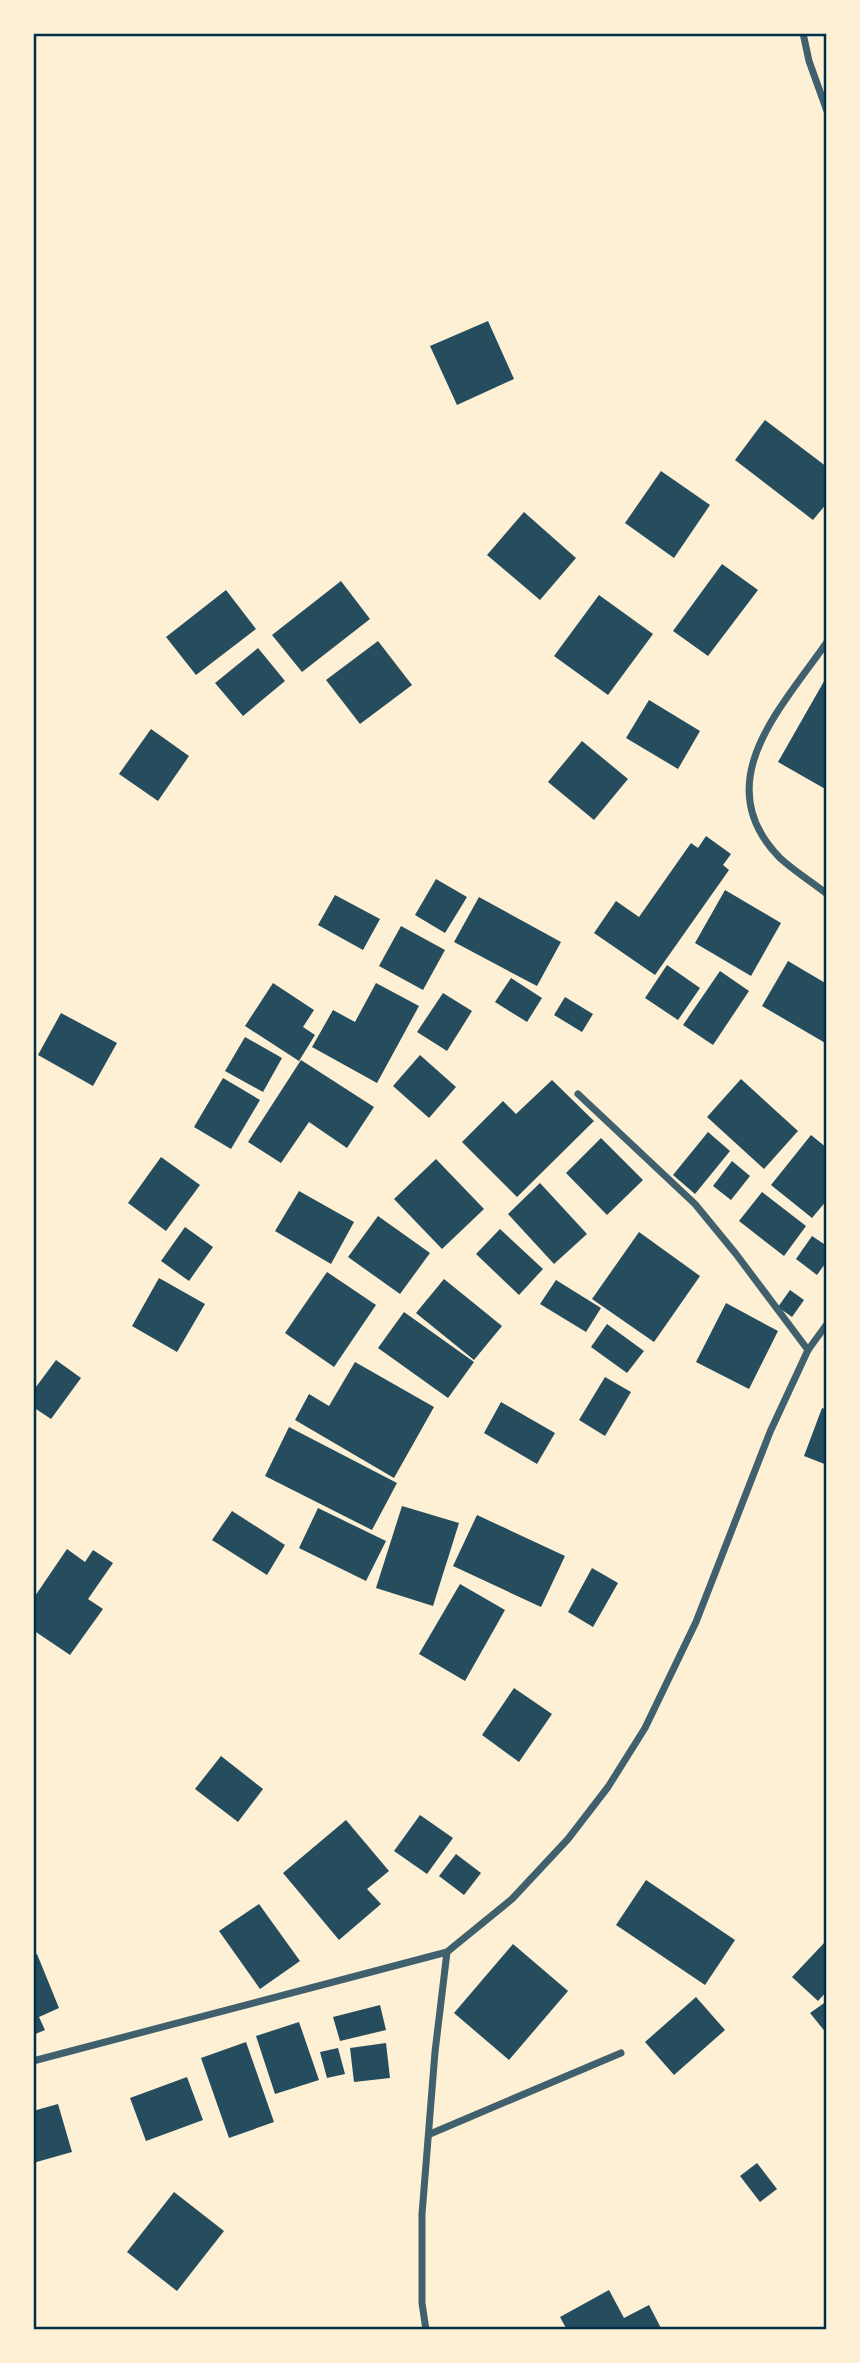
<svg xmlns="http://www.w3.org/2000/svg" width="860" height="2363" font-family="Figtree,sans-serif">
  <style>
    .building { fill: #264d5e }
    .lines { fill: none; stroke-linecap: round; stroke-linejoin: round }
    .minor { stroke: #3f606c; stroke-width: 7 }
    .neatline { fill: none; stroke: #003049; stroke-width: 2.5 }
  </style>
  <rect width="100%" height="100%" fill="#fdf0d5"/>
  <g class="building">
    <path d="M488,321L514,379L457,405L430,346Z"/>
    <path d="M765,420L827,467V503L813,520L735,460Z"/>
    <path d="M661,471L710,505L674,558L625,523Z"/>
    <path d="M524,512L576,558L540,600L487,555Z"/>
    <path d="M722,564L758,590L708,656L673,631Z"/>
    <path d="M341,581L370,619L302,672L272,635Z"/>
    <path d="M226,590L256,629L196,675L166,637Z"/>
    <path d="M599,595L653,634L608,695L554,656Z"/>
    <path d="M378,641L412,685L360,724L326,680Z"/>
    <path d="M258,648L285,681L243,716L215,683Z"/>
    <path d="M827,676V790L778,762Z"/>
    <path d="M649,700L700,731L678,769L626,738Z"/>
    <path d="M151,729L189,756L158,801L119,774Z"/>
    <path d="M582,741L628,779L594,820L548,782Z"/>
    <path d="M706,836L731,854L723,865L729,870L655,975L594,933L616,901L639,917L691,843L698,848Z"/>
    <path d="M436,879L467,897L445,933L415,915Z"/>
    <path d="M725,890L781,923L751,976L695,943Z"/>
    <path d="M335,895L380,919L363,950L318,925Z"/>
    <path d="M479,897L561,942L537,986L454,942Z"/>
    <path d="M401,926L445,950L423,990L379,966Z"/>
    <path d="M788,961L827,984V1044L762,1006Z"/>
    <path d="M667,965L700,988L678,1020L645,998Z"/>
    <path d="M720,971L749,991L713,1045L683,1025Z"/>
    <path d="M511,978L542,998L527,1022L495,1002Z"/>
    <path d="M273,983L314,1010L303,1027L315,1035L299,1061L245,1026Z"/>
    <path d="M376,983L419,1006L377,1083L312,1047L333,1010L355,1022Z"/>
    <path d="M443,993L472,1011L447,1051L417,1032Z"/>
    <path d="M565,997L593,1014L582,1032L554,1015Z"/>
    <path d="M61,1013L117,1043L93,1086L38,1055Z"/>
    <path d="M245,1037L282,1058L263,1092L225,1071Z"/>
    <path d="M420,1055L456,1087L429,1118L393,1086Z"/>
    <path d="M301,1060L374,1107L347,1148L309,1122L281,1163L248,1142Z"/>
    <path d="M223,1078L260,1100L231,1149L194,1127Z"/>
    <path d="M741,1079L798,1131L764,1169L707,1117Z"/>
    <path d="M552,1080L594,1121L517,1197L462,1142L503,1101L516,1114Z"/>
    <path d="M708,1132L730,1151L695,1194L673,1175Z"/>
    <path d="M811,1135L827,1148V1200L812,1218L771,1185Z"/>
    <path d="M601,1138L643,1180L607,1215L566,1173Z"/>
    <path d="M161,1157L200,1185L166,1231L128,1203Z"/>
    <path d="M436,1159L484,1209L442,1249L394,1199Z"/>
    <path d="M732,1161L750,1176L731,1200L713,1186Z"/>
    <path d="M540,1183L587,1234L554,1264L508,1214Z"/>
    <path d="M299,1191L354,1222L331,1264L275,1231Z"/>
    <path d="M762,1192L806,1226L784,1256L739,1221Z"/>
    <path d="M378,1216L430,1253L400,1294L348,1257Z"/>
    <path d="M185,1227L213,1247L189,1281L161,1261Z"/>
    <path d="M500,1229L543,1269L519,1295L476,1254Z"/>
    <path d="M639,1232L700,1276L654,1342L592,1299Z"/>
    <path d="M812,1236L827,1246V1261L817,1275L796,1259Z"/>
    <path d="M327,1272L376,1305L334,1367L285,1333Z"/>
    <path d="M159,1278L205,1304L177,1352L132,1326Z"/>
    <path d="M444,1279L502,1326L474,1360L416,1313Z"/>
    <path d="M556,1280L601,1308L586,1332L540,1304Z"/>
    <path d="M790,1290L804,1300L792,1317L778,1307Z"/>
    <path d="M726,1303L778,1331L749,1389L696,1362Z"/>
    <path d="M404,1312L474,1362L448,1398L378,1348Z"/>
    <path d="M607,1324L644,1351L627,1373L591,1347Z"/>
    <path d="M56,1360L81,1378L51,1419L33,1407V1391Z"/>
    <path d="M355,1362L434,1407L394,1478L295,1420L309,1394L329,1406Z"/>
    <path d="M605,1377L631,1392L605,1436L579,1420Z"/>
    <path d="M501,1402L555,1433L537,1464L484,1433Z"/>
    <path d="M822,1408L827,1410V1465L804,1456Z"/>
    <path d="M289,1427L397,1483L372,1530L265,1476Z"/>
    <path d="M402,1506L459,1523L433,1606L376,1588Z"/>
    <path d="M318,1508L386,1541L366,1581L299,1548Z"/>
    <path d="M232,1511L285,1545L267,1575L212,1540Z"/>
    <path d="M477,1515L565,1556L541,1607L453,1566Z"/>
    <path d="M67,1549L85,1562L93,1550L113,1563L88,1599L103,1609L70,1655L33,1630V1599Z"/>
    <path d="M592,1568L618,1583L593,1627L568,1612Z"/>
    <path d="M460,1584L505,1610L465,1681L419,1654Z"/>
    <path d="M514,1688L552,1714L519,1762L482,1735Z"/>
    <path d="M221,1756L263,1789L238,1822L195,1789Z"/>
    <path d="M420,1815L453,1838L427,1874L394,1851Z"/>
    <path d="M346,1820L389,1871L367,1889L381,1904L339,1940L283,1873Z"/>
    <path d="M456,1854L481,1873L464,1895L439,1876Z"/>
    <path d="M646,1880L735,1940L705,1985L616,1925Z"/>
    <path d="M259,1904L300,1961L260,1989L219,1931Z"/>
    <path d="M825,1942L827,1991L818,2001L792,1977Z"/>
    <path d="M513,1944L568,1991L509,2060L454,2013Z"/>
    <path d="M37,1954L59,2008L39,2017L45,2030L33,2035V1956Z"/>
    <path d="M696,1997L725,2030L674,2075L645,2042Z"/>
    <path d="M827,2001V2034L810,2013Z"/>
    <path d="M380,2005L386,2030L340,2041L333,2017Z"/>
    <path d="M299,2022L319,2080L275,2094L256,2036Z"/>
    <path d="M246,2042L274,2122L229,2138L201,2058Z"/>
    <path d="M386,2043L390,2078L354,2082L350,2048Z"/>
    <path d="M338,2048L345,2074L327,2078L320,2052Z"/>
    <path d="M187,2077L203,2120L146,2141L130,2098Z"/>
    <path d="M58,2104L72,2152L33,2163V2111Z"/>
    <path d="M757,2163L777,2189L760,2202L740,2176Z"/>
    <path d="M174,2192L224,2231L177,2291L127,2252Z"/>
    <path d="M609,2290L624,2318L649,2305L662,2330H567L560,2317Z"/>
  </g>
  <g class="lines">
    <g class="minor">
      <path d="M803,33L809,61L827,111"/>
      <path d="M827,642C782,707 706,783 780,858C794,871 812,882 827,894"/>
      <path d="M578,1094L695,1204L736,1254L808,1350"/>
      <path d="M33,2061L447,1952L512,1899L568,1839L608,1787L645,1728L696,1622L770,1432L808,1350L827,1324"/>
      <path d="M430,2134L621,2053"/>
      <path d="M426,2330L422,2303V2214L435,2052L447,1952"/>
    </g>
  </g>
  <rect width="860" height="2363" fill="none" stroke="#fdf0d5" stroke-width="70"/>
  <rect x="35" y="35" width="790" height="2293" class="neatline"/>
</svg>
